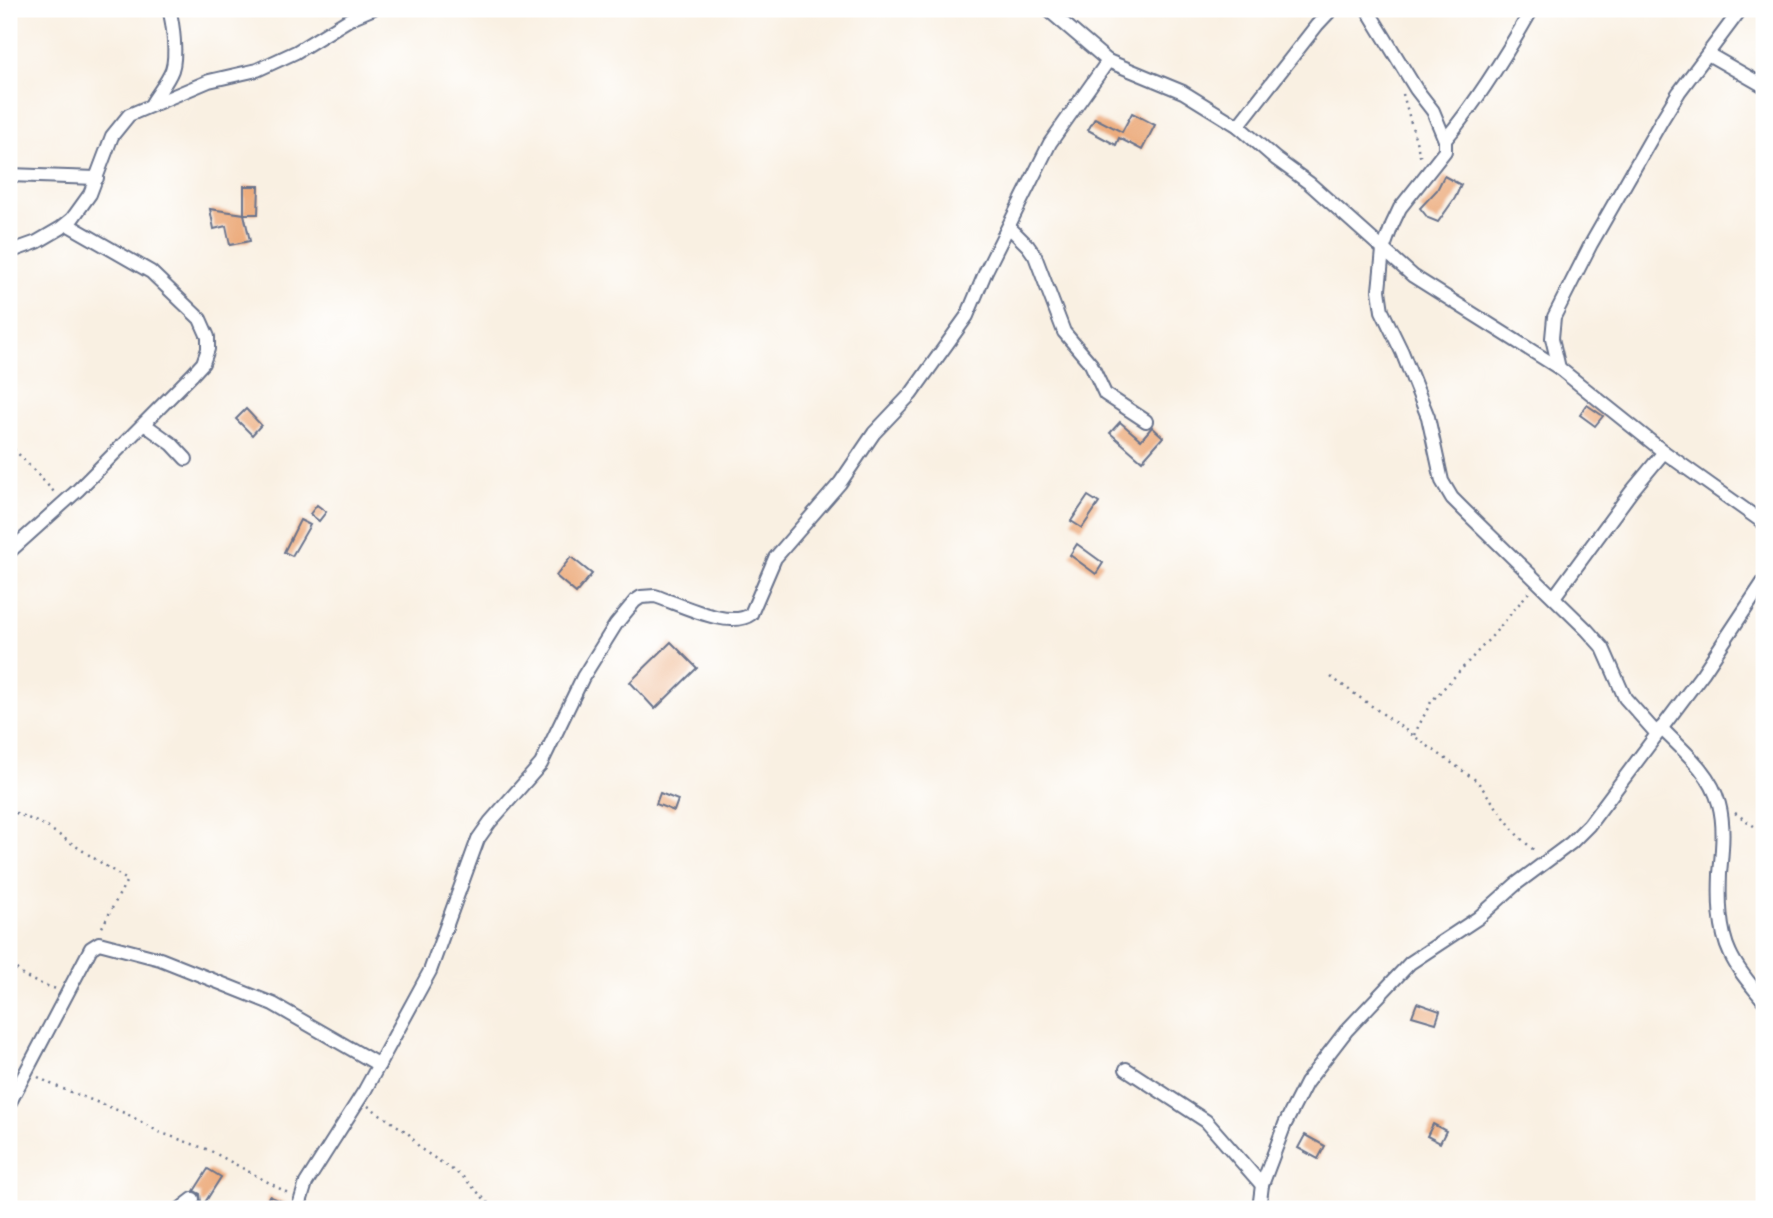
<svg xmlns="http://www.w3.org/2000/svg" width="1773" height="1218" font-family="'Comic Neue',sans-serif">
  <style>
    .building { fill: #ecaa7a }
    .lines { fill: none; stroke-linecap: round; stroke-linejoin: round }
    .street-casing { stroke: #69738c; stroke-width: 16 }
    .path { stroke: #69738c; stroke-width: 2.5; stroke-dasharray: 2 5; stroke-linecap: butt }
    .street { stroke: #fff; stroke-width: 12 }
  </style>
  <rect width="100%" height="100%" fill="#fff"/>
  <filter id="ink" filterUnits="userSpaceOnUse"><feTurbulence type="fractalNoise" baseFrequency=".0143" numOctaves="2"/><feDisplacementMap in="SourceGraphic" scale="14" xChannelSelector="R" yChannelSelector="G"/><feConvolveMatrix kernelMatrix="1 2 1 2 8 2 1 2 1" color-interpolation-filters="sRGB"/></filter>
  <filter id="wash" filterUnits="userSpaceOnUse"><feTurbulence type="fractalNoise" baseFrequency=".00686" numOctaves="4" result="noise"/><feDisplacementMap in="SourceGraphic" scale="28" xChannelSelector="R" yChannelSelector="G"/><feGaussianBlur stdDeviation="1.57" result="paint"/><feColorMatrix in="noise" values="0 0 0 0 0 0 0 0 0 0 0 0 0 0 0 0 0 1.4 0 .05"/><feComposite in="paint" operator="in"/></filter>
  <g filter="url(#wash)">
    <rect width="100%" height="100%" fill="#f9f0e2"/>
    <g id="blocks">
      <g class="building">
        <path d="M1132,113L1155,125L1142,150L1119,138L1116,145L1088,130L1095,118L1122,132Z"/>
        <path d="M1444,176L1461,185L1455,198L1438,222L1428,218L1420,208L1437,190Z"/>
        <path d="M244,186H259L258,214H244Z"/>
        <path d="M210,209L244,214L250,241L230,245L226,226L214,229Z"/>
        <path d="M1587,405L1603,416L1595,426L1580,415Z"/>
        <path d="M246,409L261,425L252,435L236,419Z"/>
        <path d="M1120,422L1141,440L1152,427L1163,437L1142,461L1110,433Z"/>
        <path d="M1088,496L1099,503L1082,528L1071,521Z"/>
        <path d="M317,505L326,512L319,521L310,514Z"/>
        <path d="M300,520L310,525L292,556L284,552Z"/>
        <path d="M1077,544L1103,563L1096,574L1070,555Z"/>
        <path d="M571,557L592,574L576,593L556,576Z"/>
        <path d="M671,642L697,668L655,709L630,682Z"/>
        <path d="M660,793L678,800L674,811L656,804Z"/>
        <path d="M1417,1003L1440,1011L1436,1023L1412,1016Z"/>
        <path d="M1433,1124L1446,1131L1440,1143L1427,1136Z"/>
        <path d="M1305,1135L1325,1146L1318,1159L1298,1148Z"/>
        <path d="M208,1169L221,1177L204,1204L201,1202L200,1194L194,1191Z"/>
        <path d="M269,1196L290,1205L289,1209H272L265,1206Z"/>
      </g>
    </g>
  </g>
  <g filter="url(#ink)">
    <use href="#blocks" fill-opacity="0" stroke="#69738c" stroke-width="2"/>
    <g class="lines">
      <defs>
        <g id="street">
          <path d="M1047,9L1108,61L1183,92L1238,126L1276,159L1309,183L1413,276L1559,368L1664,452L1764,523"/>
          <path d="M1367,9L1416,89L1433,111L1445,140V151L1400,208L1392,225L1383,250L1379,290L1382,311L1402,352L1428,417L1442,481L1452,498L1465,511L1587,630L1603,648L1625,698L1657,734"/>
          <path d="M1708,54L1764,86"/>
          <path d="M152,103C158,93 168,81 172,70C177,56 173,23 169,9"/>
          <path d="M1238,126L1317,25L1332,9"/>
          <path d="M1445,140C1479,99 1506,55 1532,9"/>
          <path d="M9,175L97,178"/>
          <path d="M1009,227L1028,246L1035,256L1064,332L1091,364L1105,394L1146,421"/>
          <path d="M9,252L37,242L61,228L72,219L90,194L112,136L129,115L209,81L257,70L296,52L353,17L372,9"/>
          <path d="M1559,368L1552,338L1554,317L1591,244L1663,118L1679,92L1741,9"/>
          <path d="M144,424L172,444L186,459"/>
          <path d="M9,552L78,490L192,375L203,363L208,349V337L200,319L151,272L67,224"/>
          <path d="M1554,597L1631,492L1664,452"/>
          <path d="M1661,728C1683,750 1711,773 1719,804C1725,826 1722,851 1720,874C1719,899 1719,930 1730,953C1738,971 1752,986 1764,1001"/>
          <path d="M1126,1069L1206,1121L1262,1185"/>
          <path d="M9,1104L91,948L99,943L160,959L273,1004L379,1065"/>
          <path d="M180,1209L193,1199"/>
          <path d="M298,1209L306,1183L365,1090L430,971L478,839L490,822L541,764L583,677L616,624L635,601L641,597L655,596C680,604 730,630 751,614L775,558L840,483L874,433L911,394L967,316L986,271L1050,143L1108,61"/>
          <path d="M1259,1209L1262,1185L1285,1124L1306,1083L1346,1031L1410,963L1478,918L1516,884L1571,843L1589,825L1703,673L1764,581"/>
        </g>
      </defs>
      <use href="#street" class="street-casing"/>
      <g class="path">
        <path d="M1403,94L1421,159"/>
        <path d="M9,444L55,493"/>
        <path d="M1331,677L1477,781L1518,836L1536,852"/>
        <path d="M1414,735L1431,702L1493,635L1529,592"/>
        <path d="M9,810L44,825L127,880L100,931"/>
        <path d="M1735,813L1764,833"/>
        <path d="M9,957C18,978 36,982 56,989"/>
        <path d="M38,1077L53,1085L127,1114L159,1132L209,1150L288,1193"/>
        <path d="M368,1106L408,1133L421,1149L463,1177L494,1209"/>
      </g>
      <use href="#street" class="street"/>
    </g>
  </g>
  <rect width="1773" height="1218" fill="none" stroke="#fff" stroke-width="35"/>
</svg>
